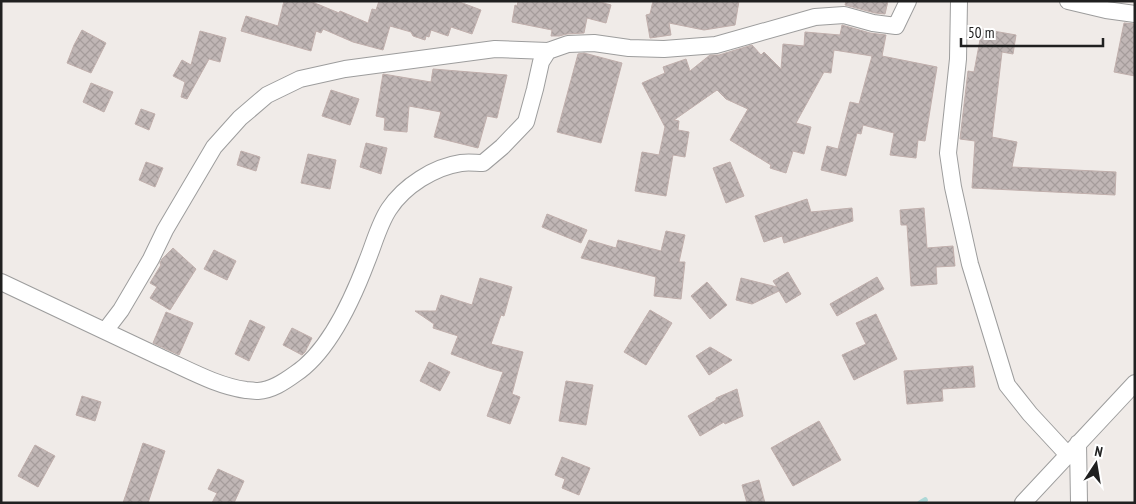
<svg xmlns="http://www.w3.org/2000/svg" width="1136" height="504" font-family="'PT Sans Narrow',sans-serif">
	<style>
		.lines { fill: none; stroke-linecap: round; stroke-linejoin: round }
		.stream { stroke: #add8d7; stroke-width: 5.5 }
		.building { fill: url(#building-cross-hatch); stroke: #c0afac }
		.street-casing { stroke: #9d9d9d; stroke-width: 18 }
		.street { stroke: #fff; stroke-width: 16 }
	</style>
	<defs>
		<pattern id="building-cross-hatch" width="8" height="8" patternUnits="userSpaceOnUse" patternTransform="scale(1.25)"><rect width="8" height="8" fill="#c0b6b5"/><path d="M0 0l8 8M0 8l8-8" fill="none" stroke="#a59c9b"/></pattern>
	</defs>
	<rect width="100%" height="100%" fill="#f0ebe8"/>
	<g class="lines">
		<!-- stream -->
		<path class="stream" d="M920,503l5,-3"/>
	</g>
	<!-- building -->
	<path class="building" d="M284,1h26l29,12 1,-2 28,12 4,-14 4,1 3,-9h78l24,9 -9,24 -21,-7 -3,9 -17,-6 -2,7 -3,-1 -1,4 -12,-4 -2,-4 -21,-6 -7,24 -30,-8 -30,-13 -2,4 -5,-2 -5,20 -70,-20 5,-15 32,10z
		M518,1h79l14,4 -5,18 -19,-5 -3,15 -17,1 -8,2h-8l1,-6 -40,-8 3,-17 2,1z
		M653,1h86l-4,24 -31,5 -35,-7 2,12 -21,3 -4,-23 4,-1z
		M846,1h42l-3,13 -10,-1 -30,-8z
		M1124,23l11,1v52l-21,-4z
		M842,25l28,8 16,2 -4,21 55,11 -12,74 -7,-1 -2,18 -26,-3 4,-22 -31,-8 -2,9 -4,-1 -11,43 -25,-6 6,-24 11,3 12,-47 9,2 13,-48 -38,-6 -3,23 -7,-1 -28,51 15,4 -7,27 -11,-3 -7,22 -16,-5 1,-3 -41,-25 18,-31 -22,-10 -9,-9 -43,30 5,1 -1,9 11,2 -4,25 -12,-2 -7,41 -31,-5 7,-39 17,3 6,-28 -23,-44 23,-10 -2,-6 23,-8 4,12 20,-16h9l33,-10 9,10 3,-3 17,17 2,-25 21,2 1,-14 35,3z
		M982,29l34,6 -3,19 -11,-2 -10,85 25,5 -5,25 104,5 -1,23 -143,-7 3,-47 -15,-2 8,-68 6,1z
		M82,30l24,13 -15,30 -24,-10 7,-18z
		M200,31l26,7 -6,24 -11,-3 -22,40 -6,-2 4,-15 -12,-6 9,-16 9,5z
		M584,53l38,10 -21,80 -44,-11 21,-78z
		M433,69l74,6 -10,43 -10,-2 -9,32 -44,-11 7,-25 -32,-6 -2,26 -23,-2 1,-12 -9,-2 7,-42 48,8z
		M91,83l22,9 -9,20 -21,-10z
		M331,90l28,9 -9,26 -28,-9z
		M141,109l14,5 -6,16 -14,-6z
		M366,143l21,5 -6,26 -21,-7z
		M241,151l19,6 -4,14 -19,-6z
		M308,154l28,6 -6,29 -29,-6z
		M146,162l17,6 -8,19 -16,-7z
		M730,162l14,34 -18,7 -13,-35z
		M807,199l4,13 41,-4 1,13 -69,22 -2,-7 -18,6 -9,-26z
		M924,208l3,40 26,-2 2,20 -19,1 1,17 -26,2 -4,-61h-6l-1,-15z
		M547,214l40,16 -6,13 -39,-16z
		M666,231l19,4 -6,27h6l-4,37 -27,-3 2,-19 -75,-19 8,-18 27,8 2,-8 43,11z
		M173,248l23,21 -26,41 -20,-12 7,-11 -7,-4 11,-18 -1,-2 2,-4z
		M214,250l22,11 -9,19 -23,-11z
		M788,272l13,22 -15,9 -7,-12 -27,13 -16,-4 5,-22 36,9 -4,-6z
		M877,277l7,12 -47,27 -7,-12z
		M480,278l32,9 -8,29 -3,-1 -10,29 32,8 -11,42 8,3 -10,27 -23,-8 16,-44 -14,-4 -38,-14 7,-18 -25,-8 1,-4 -19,-13h21l5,-16 31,10z
		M707,282l20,23 -17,14 -19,-23z
		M650,310l22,13 -26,42 -22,-13z
		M166,312l27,11 -14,32 -26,-12z
		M876,314l21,45 -43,21 -12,-25 24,-11 -10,-21z
		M250,320l15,7 -16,34 -14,-7z
		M292,328l20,10 -7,14 -3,3 -19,-10z
		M710,347l22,13 -23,15 -13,-19z
		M429,362l21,10 -10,19 -20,-10z
		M973,366l2,21 -33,2 1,12 -36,3 -3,-33z
		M566,381l27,4 -7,40 -27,-4z
		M737,389l6,27 -18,8 -1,-2 -24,14 -12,-20 28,-16v-2z
		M82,396l19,6 -6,19 -19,-6z
		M819,421l22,39 -48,26 -22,-38z
		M143,443l22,8 -17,52h-25z
		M35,445l20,11 -17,31 -20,-11z
		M562,457l28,11 -11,27 -17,-7 3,-9 -10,-4z
		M218,469l26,12 -10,22h-22l5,-10 -9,-4z
		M759,480l6,23h-18l-5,-18z"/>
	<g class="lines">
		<!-- street casing -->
		<g class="street-casing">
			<path id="street" d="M959,1l-1,58 -10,94 5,34 17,77 37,121 23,29 38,41
				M1068,1l38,9 29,4
				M1,282c54,25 107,51 161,76 27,12 55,28 84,32 4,0 8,1 12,1 14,-1 26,-9 37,-17 34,-22 58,-76 72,-113 7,-17 12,-37 22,-52 15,-23 45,-42 72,-46 7,-1 15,0 22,0l19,-16 24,-25 9,-33 6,-27 7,-11
				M105,331l16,-21 30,-51 14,-29 49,-83 26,-29 27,-23 33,-16 45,-10 150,-20 53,2 20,-7 26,-1 35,5 35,1 52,-4 99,-28 29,-2 29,8 23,3 12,-25
				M1078,443l1,60
				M1023,503l112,-120"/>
		</g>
		<!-- street -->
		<use href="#street" class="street"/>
	</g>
	<!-- border -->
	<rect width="1136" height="504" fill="none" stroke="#202020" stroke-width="5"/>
	<!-- north arrow -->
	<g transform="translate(1096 464) rotate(12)" stroke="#ffffff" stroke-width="4" paint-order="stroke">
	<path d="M0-4L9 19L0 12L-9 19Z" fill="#202020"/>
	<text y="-8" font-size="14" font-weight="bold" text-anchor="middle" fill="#202020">N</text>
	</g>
	<!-- scale -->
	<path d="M961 38v8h142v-8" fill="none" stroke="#202020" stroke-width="2.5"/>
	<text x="968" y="38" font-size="15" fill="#202020" stroke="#ffffff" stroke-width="4" paint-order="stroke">50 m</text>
</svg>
